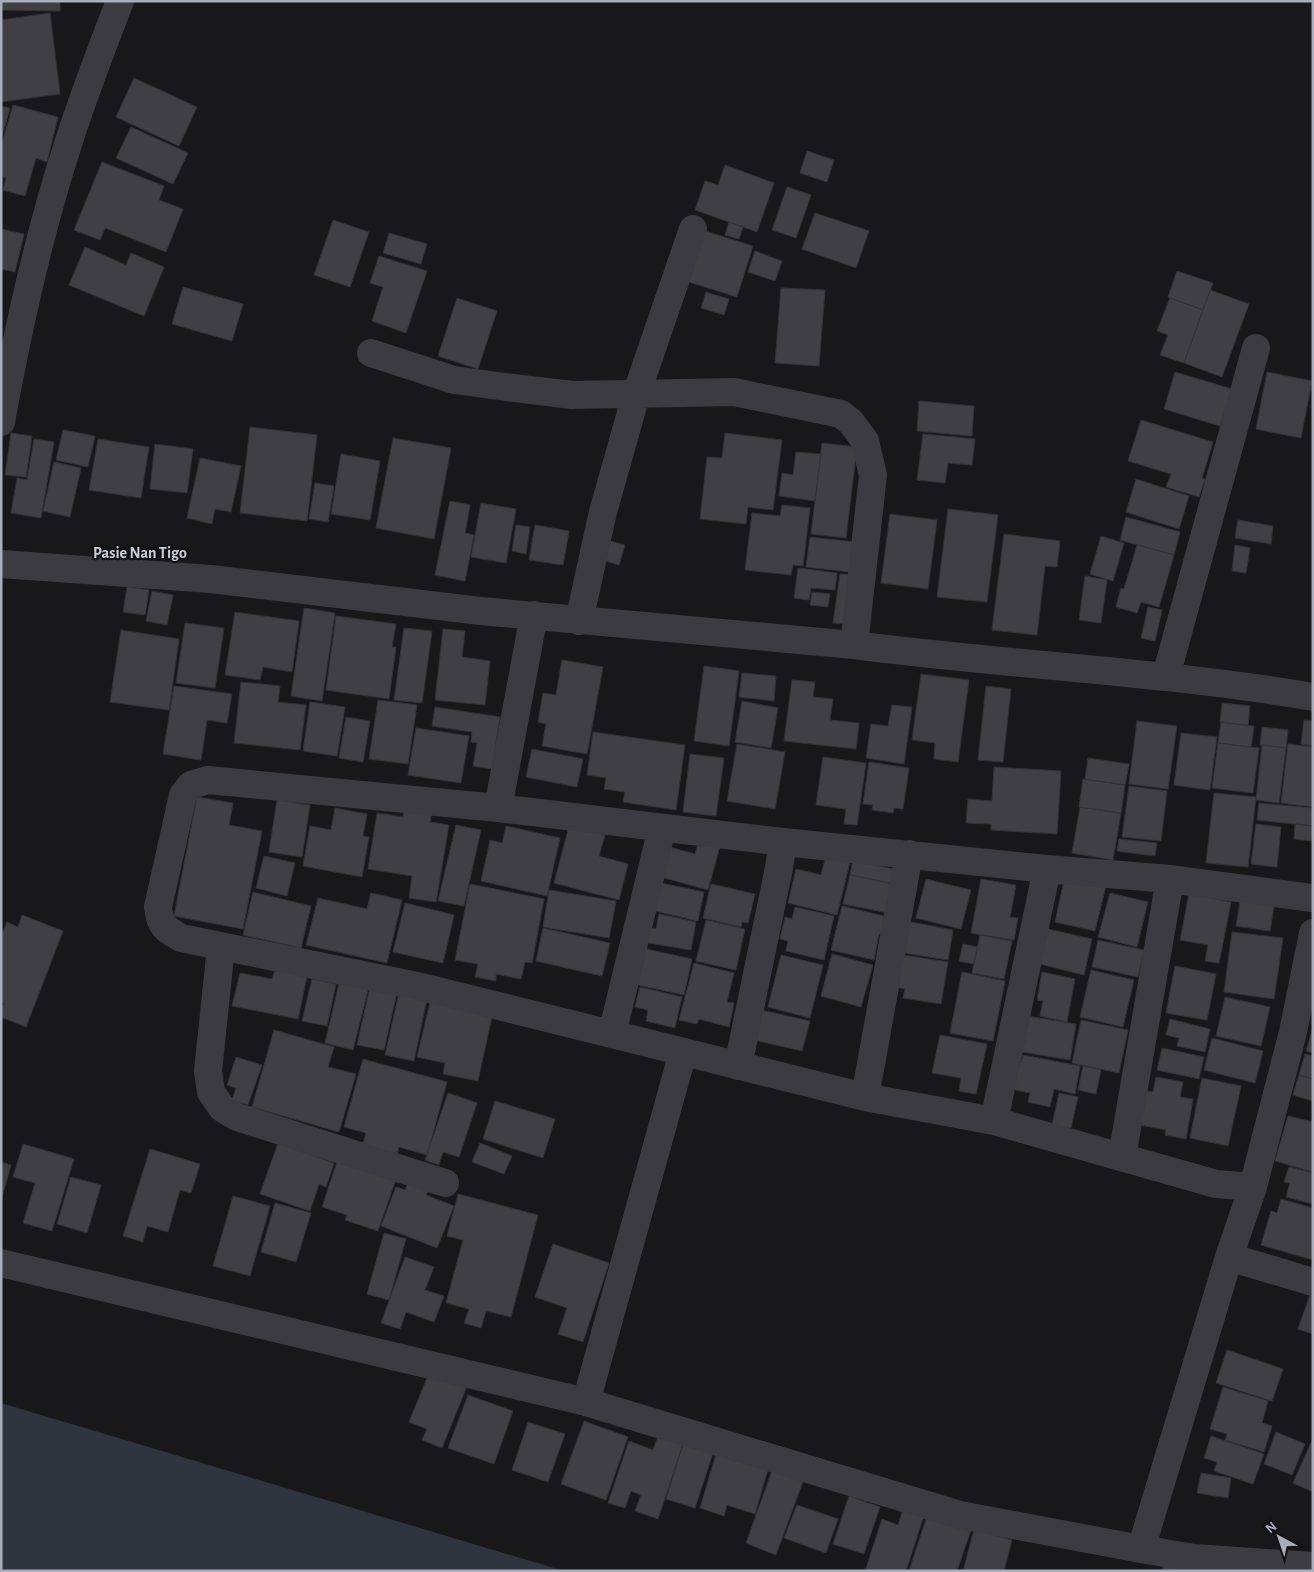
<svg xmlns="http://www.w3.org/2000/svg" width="1314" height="1572" font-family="'Alegreya Sans',sans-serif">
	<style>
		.water { fill: #2e353f }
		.building { fill: #404044; stroke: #333236 }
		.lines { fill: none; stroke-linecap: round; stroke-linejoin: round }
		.minor { stroke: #3b3b41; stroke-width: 28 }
		.labels { text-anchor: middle; stroke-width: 4.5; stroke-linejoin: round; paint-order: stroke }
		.quarter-label { font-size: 16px; font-weight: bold; fill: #cbcdd6; stroke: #131315 }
	</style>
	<rect width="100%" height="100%" fill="#18181a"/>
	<!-- water -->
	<path class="water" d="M1,1403l563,168h-563z"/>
	<!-- building -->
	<path class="building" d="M1,1h59v10l-59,-1z
		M50,13l10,81 -59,8v-82z
		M134,78l63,29 -18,39 -63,-29z
		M13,105l45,12 -11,45 -11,-4 -11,38 -22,-6 3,-12 -5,-1v-31z
		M1,106l9,2 -9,32z
		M131,127l57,26 -15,31 -57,-26z
		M807,151l27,9 -7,22 -27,-9z
		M102,162l62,24 -5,14 24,9 -17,43 -61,-24 -5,12 -26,-10z
		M725,165l49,18 -17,49 -62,-22 10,-29 13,4z
		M787,187l24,8 -15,43 -24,-8z
		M815,213l54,18 -13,37 -54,-19z
		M333,220l36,12 -19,55 -36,-12z
		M729,222l14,5 -4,12 -14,-4z
		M1,229l23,5 -9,38 -14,-3z
		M705,231l48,15 -16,51 -48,-15z
		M389,233l38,11 -6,20 -38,-11z
		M85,247l41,18 5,-12 33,14 -20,49 -75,-31z
		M755,251l27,10 -7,20 -27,-9z
		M379,256l48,15 -21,62 -34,-12 11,-34 -13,-4z
		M1177,271l36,12 -10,27 -35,-13z
		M183,287l60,17 -11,37 -60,-17z
		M781,288l44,2 -6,76 -44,-3z
		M1210,290l39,14 -27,73 -38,-14z
		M706,292l23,7 -5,16 -23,-7z
		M457,298l40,13 -19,58 -40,-13z
		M1170,298l33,12 -19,53 -24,-8 8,-20 -11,-4z
		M1175,372l57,17 -12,37 -56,-17z
		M1267,372l45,9 -11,57 -45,-9z
		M919,401l55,5 -2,30 -55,-5z
		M1141,420l72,22 -11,36 3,1 -6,18 -33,-10 5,-13 -43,-13z
		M250,427l67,8 -10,86 -67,-8z
		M63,430l32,6 -7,31 -32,-7z
		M11,433l21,3 -6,41 -21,-2z
		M725,433l57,7 -9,70 -25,-3 -2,17 -46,-5 7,-62 15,1z
		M923,434l52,5 -3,26 -24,-2 -3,20 -28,-3z
		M393,438l58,10 -17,91 -58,-11z
		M34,439l20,3 -13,76 -30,-5 6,-35 10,2z
		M98,439l51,8 -8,51 -52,-8z
		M822,443l35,4 -11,91 -35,-4z
		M155,444l38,5 -6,44 -37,-4z
		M796,452l25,2 -6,47 -36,-5 3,-23 11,2z
		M341,454l39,7 -10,59 -39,-6z
		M200,458l41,8 -10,46 -16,-3 -3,15 -25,-6z
		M54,462l27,6 -11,49 -27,-6z
		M1136,479l53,17 -10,33 -53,-17z
		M315,483l19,3 -6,36 -19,-3z
		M450,501l20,4 -5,28 9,2 -9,46 -30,-6z
		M481,503l35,6 -10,54 -35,-6z
		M782,505l28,3 -7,58 -10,-1 -2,10 -46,-5 7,-57 28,3z
		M948,509l50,6 -11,87 -50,-5z
		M890,514l47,6 -9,69 -47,-6z
		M1126,517l54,15 -6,23 -54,-15z
		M1238,520l35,6 -2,18 -36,-6z
		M516,525l14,2 -4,27 -14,-3z
		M535,525l34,6 -6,34 -34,-5z
		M1004,534l56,7 -3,26 -12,-1 -8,69 -45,-5z
		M1101,536l23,7 -11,38 -23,-7z
		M810,537l45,5 -4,30 -45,-5z
		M606,540l19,5 -6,20 -19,-6z
		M1137,545l37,10 -15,52 -18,-5 -4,11 -21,-6 5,-19 3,1z
		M1235,545l15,3 -4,25 -14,-2z
		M798,568l39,5 -2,17 -24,-2 -2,12 -15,-2z
		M840,574l13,1 -6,49 -14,-1z
		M1085,576l22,4 -6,43 -22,-3z
		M127,587l22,3 -4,25 -22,-3z
		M152,591l21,4 -6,30 -21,-4z
		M812,592l18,2 -2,13 -18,-2z
		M1148,607l14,3 -7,31 -14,-3z
		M304,608l31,5 -13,88 -31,-5z
		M235,612l64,9 -7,51 -29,-5 -3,13 -35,-5z
		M336,616l60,8 -4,23h4l-7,52 -63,-9z
		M185,623l39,5 -9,60 -39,-5z
		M404,628l28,3 -10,72 -28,-3z
		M443,629l22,2 -3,26 28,4 -5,44 -50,-5z
		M121,630l58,9 -10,71 -59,-8z
		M562,660l41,7 -16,87 -45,-8 4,-22 -8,-2 5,-29 13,2z
		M704,666l35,5 -10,75 -35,-5z
		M742,673l34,3 -2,25 -35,-4z
		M921,674l48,6 -11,82 -24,-3 1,-16 -23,-3z
		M792,680l23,2 -2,15 20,2 -3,21 29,3 -3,26 -72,-8z
		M241,682l39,4 -2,16 28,3 -6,45 -66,-7z
		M174,686l58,8 -5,29 -20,-3 -6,40 -38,-6z
		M986,686l25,3 -8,73 -25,-2z
		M378,700l39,5 -9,59 -39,-5z
		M742,701l36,7 -7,40 -36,-6z
		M310,702l35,5 -8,49 -34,-5z
		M1222,703l28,3 -2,20 -28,-4z
		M892,705l20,2 -8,57 -38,-6 5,-34 17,2z
		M435,707l65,10 -8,52 -19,-3 4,-23 -6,-1 1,-10 -40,-6z
		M346,717l24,4 -7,41 -24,-4z
		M1304,720l9,1v25l-12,-2z
		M1137,721l40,5 -9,63 -39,-5z
		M1221,722l33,4 -3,21 -33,-4z
		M1262,727l26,3 -2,18 -26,-3z
		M416,728l53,8 -8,47 -53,-8z
		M593,732l92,13 -9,65 -53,-8 2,-10 -21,-3 2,-11 -19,-3z
		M1181,733l36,4 -7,53 -36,-5z
		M1218,743l41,5 -6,45 -41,-5z
		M737,744l48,8 -10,57 -48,-8z
		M1288,744l25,3v60l-32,-4z
		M1262,745l24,3 -7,55 -23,-3z
		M532,749l51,10 -6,28 -51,-10z
		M690,754l34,4 -8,58 -33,-4z
		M823,757l43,6 -9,62 -13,-1 2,-15 -30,-4z
		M1088,758l41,6 -4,21 -40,-6z
		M869,762l40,6 -6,41 -9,-1 -1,5 -21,-3 1,-5 -10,-1z
		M994,767l67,4 -4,63 -66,-4v-6l-25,-1 2,-24 24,2z
		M1083,779l42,6 -4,28 -42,-6z
		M1129,786l38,5 -6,50 -39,-4z
		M1214,793l42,4 -8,70 -42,-4z
		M197,797l36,6 -4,22 33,6 -19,98 -69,-13z
		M277,800l33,5 -8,52 -33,-5z
		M1259,803l54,5v18l-56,-6z
		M405,807l27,5 -2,10 19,3 -13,77 -27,-4 3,-22 -44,-7 9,-56 26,4z
		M1080,807l41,6 -8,47 -41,-7z
		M335,808l32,6 -4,22 6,1 -7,40 -59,-11 7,-40 21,4z
		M1256,824l25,3 -4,40 -26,-3z
		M1295,824l18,2 -1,15 -18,-2z
		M456,825l25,5 -17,76 -26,-5z
		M506,826l54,12 -13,58 -66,-15 9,-41 12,3z
		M569,826l36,9 -6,21 29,8 -9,36 -65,-17z
		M1119,839l38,4 -2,13 -38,-5z
		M699,840l21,6 -12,44 -47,-13 8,-30 26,7z
		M264,856l31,7 -8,33 -31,-8z
		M826,856l24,6 -13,53 -49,-12 8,-34 25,6z
		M853,860l44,10 -4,14 -43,-9z
		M850,875l45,9 -7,29 -45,-9z
		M1065,876l41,10 -11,45 -40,-9z
		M926,879l45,11 -10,39 -45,-11z
		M981,879l35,6 -6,32 8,1 -4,22 -43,-7z
		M661,883l43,9 -6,29 -43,-10z
		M470,884l74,15 -12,64 -7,-1 -4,17 -25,-5v7l-21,-4 3,-13 -23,-4z
		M711,884l44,10 -7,29 -6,-1 -1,5 -38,-9z
		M549,890l67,11 -7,37 -66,-11z
		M1242,890l34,5 -6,36 -34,-5z
		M253,892l58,14 -10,42 -58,-13z
		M371,893l31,7 -15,63 -81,-18 12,-47 49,11z
		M1110,893l38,9 -11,45 -39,-10z
		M1189,894l42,8 -12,61 -14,-2 3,-16 -28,-5z
		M405,903l49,12 -11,48 -50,-11z
		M842,906l46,11 -4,18 -5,-1 -5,26 -43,-10z
		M795,907l39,9 -10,44 -38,-9 2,-10 -8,-2 5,-22 7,2z
		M659,914l37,8 -5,28 -48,-8 3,-15 10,2z
		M22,915l41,16 -37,96 -25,-10v-8l3,-6 -3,-1v-66l6,-14 11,5z
		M706,920l39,9 -9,41 -40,-9z
		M900,920l53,10 -5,30 -44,-7z
		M543,928l67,15 -8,33 -66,-15z
		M1048,929l44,10 -8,36 -44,-11z
		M1232,932l51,6 -9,61 -50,-7z
		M980,935l32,6 -8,38 -32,-6z
		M1098,940l46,10 -6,27 -46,-10z
		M963,944l14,3 -3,17 -15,-3z
		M646,949l46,10 -8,36 -46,-10z
		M832,954l41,11 -12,42 -40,-11z
		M781,955l42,10 -13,53 -42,-11z
		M903,955l45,7 -7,42 -38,-6 2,-9 -8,-2z
		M694,963l40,10 -7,29 7,1 -5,24 -30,-8 -2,5 -18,-4z
		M1175,966l41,8 -9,46 -41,-7z
		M275,969l32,7 -9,43 -66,-13 8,-33 32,6z
		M1091,970l43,10 -11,47 -43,-10z
		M962,972l43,9 -12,60 -43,-8z
		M1042,972l33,7 -8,43 -27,-6 3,-15 -6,-1z
		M312,979l24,5 -9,42 -25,-5z
		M340,979l29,7 -16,64 -28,-7z
		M370,987l27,5 -13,58 -27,-5z
		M640,987l42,10 -7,31 -29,-7 2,-11 -13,-3z
		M399,993l28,6 -13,62 -29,-6z
		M1225,997l45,10 -9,39 -45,-10z
		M431,998l62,14 -15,69 -35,-7 2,-11 -28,-6z
		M761,1010l49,11 -8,30 -48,-11z
		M1021,1015l55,9 -6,36 -54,-9z
		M1170,1019l40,10 -5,23 -28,-6 2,-8 -13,-3z
		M1081,1020l47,10 -9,43 -47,-10z
		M1313,1027v26l-7,-2z
		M274,1030l60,17 -6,20 28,7 -17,58 -87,-25z
		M940,1035l47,9 -11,50 -17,-3 2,-13 -29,-5z
		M1212,1038l51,13 -8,32 -51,-13z
		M1162,1048l42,9 -5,22 -42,-9z
		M1305,1054l8,2v23l-14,-4z
		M1023,1055l57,11 -5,28 -21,-5 -4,18 -22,-5 2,-9 -24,-5 6,-26 9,1z
		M236,1057l26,8 -14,40 -16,-5 4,-12 -9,-3z
		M363,1059l84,23 -20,73 -28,-8 -2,8 -35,-9 4,-13 -22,-6z
		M1083,1066l18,4 -5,24 -18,-4z
		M1299,1075l14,4v22l-20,-6z
		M1156,1077l27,5 -3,15 13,2 -7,40 -21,-4 1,-5 -31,-6 6,-34 12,2z
		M1202,1078l39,8 -13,60 -38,-8z
		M448,1093l29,10 -18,54 -16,-5 -4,13 -14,-5z
		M1059,1093l19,4 -7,31 -19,-3z
		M495,1101l60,18 -12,39 -60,-19z
		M1288,1116l25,6v50l-38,-11z
		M278,1143l56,20 -8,24 -7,-3 -9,27 -50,-17z
		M480,1143l32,13 -8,18 -32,-12z
		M23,1144l51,15 -22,72 -29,-8 12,-40 -22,-6z
		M150,1149l50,15 -9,29 -11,-3 -12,42 -21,-6 -4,16 -20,-6z
		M338,1159l58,20 -18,52 -33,-11 2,-5 -25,-8z
		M1,1162l10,3 -10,36z
		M1289,1167l24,6v31l-27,-7 4,-14 -6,-1z
		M71,1177l30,8 -14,48 -30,-9z
		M410,1178l20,8 -4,9 28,11 -17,42 -56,-22 15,-39 9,3z
		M458,1194l80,21 -27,102 -25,-6 -5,17 -17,-5 5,-14 -23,-6 17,-63 -16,-4z
		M233,1196l37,10 -20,70 -37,-10z
		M1281,1199l32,9v52l-52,-15 10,-34 6,2z
		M275,1203l36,10 -15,49 -35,-10z
		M384,1233l22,6 -17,61 -22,-6z
		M553,1244l56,19 -26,79 -25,-8 9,-26 -32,-11z
		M405,1257l29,10 -9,23 19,6 -10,26 -28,-10 -6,17 -19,-6z
		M1312,1289h1v45l-15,-5z
		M1227,1350l56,19 -11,32 -56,-18z
		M432,1366l37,15 -27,67 -20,-8 5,-11 -18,-7z
		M1223,1387l45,14 -6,22 10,3 -8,26 -39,-12 2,-6 -17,-5z
		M468,1395l45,16 -19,53 -46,-16z
		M584,1421l44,16 -22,63 -45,-16z
		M528,1422l37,12 -17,48 -36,-12z
		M1276,1432l29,12 -13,31 -28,-11z
		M658,1436l25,8 -25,75 -23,-8 6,-16 -10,-4 -6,17 -17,-5 21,-62 24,9z
		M1211,1436l53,18 -11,30 -39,-13 3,-9 -13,-4z
		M685,1438l30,9 -20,61 -29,-9z
		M1313,1438v54l-20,-9z
		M717,1451l52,15 -14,48 -28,-9 -3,11 -24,-8z
		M774,1465l31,11 -29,79 -30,-12z
		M1201,1473l30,5 -3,20 -31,-5z
		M849,1496l31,11 -16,47 -31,-10z
		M905,1503l21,6 -20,62h-41l17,-52 16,6z
		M797,1505l41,14 -12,34 -42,-15z
		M929,1510l44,14 -16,47h-48z
		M974,1530l38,10 -8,31h-41z
		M1164,1564l20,7h-22z"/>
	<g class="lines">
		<!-- minor -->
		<path class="minor" d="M371,353l83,27 52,7 66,8 162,-3 107,22 10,8 14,19 8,34 -19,170
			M1,422c17,-94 38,-189 68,-281 15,-47 33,-93 51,-140
			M1,564l210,15 270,32 373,34c152,20 307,26 459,52
			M579,621l24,-109 33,-117 57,-166
			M1166,676l90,-328
			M498,808l36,-193
			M221,947l-13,124 3,21 11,16 15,9 208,66
			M612,1034l50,-206
			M738,1066l41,-198 4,-26
			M865,1097l44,-243
			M994,1121l53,-252
			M1122,1157l48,-278
			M1253,1187l-37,-3 -222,-63 -129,-24 -443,-110 -241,-49c-16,-9 -21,-12 -23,-31l25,-112 8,-10 17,-5 290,28 285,34 264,27 123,10 143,19
			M1229,1257l84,25
			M1,1263l585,139 374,113 181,34 53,9 119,8
			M586,1402l97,-350
			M1141,1549l88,-292 24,-70 40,-155 20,-99"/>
	</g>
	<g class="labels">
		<!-- quarter labels -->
		<g class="quarter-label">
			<text x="140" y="558">Pasie Nan Tigo</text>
		</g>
	</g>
	<!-- border -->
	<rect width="1314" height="1572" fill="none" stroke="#aaadba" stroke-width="5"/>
	<!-- north arrow -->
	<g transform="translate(1279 1537) rotate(320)" stroke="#131315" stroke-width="4" paint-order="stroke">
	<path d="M0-4L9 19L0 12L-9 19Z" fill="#aaadba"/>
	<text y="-8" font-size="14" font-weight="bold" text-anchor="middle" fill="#aaadba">N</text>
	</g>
</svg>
